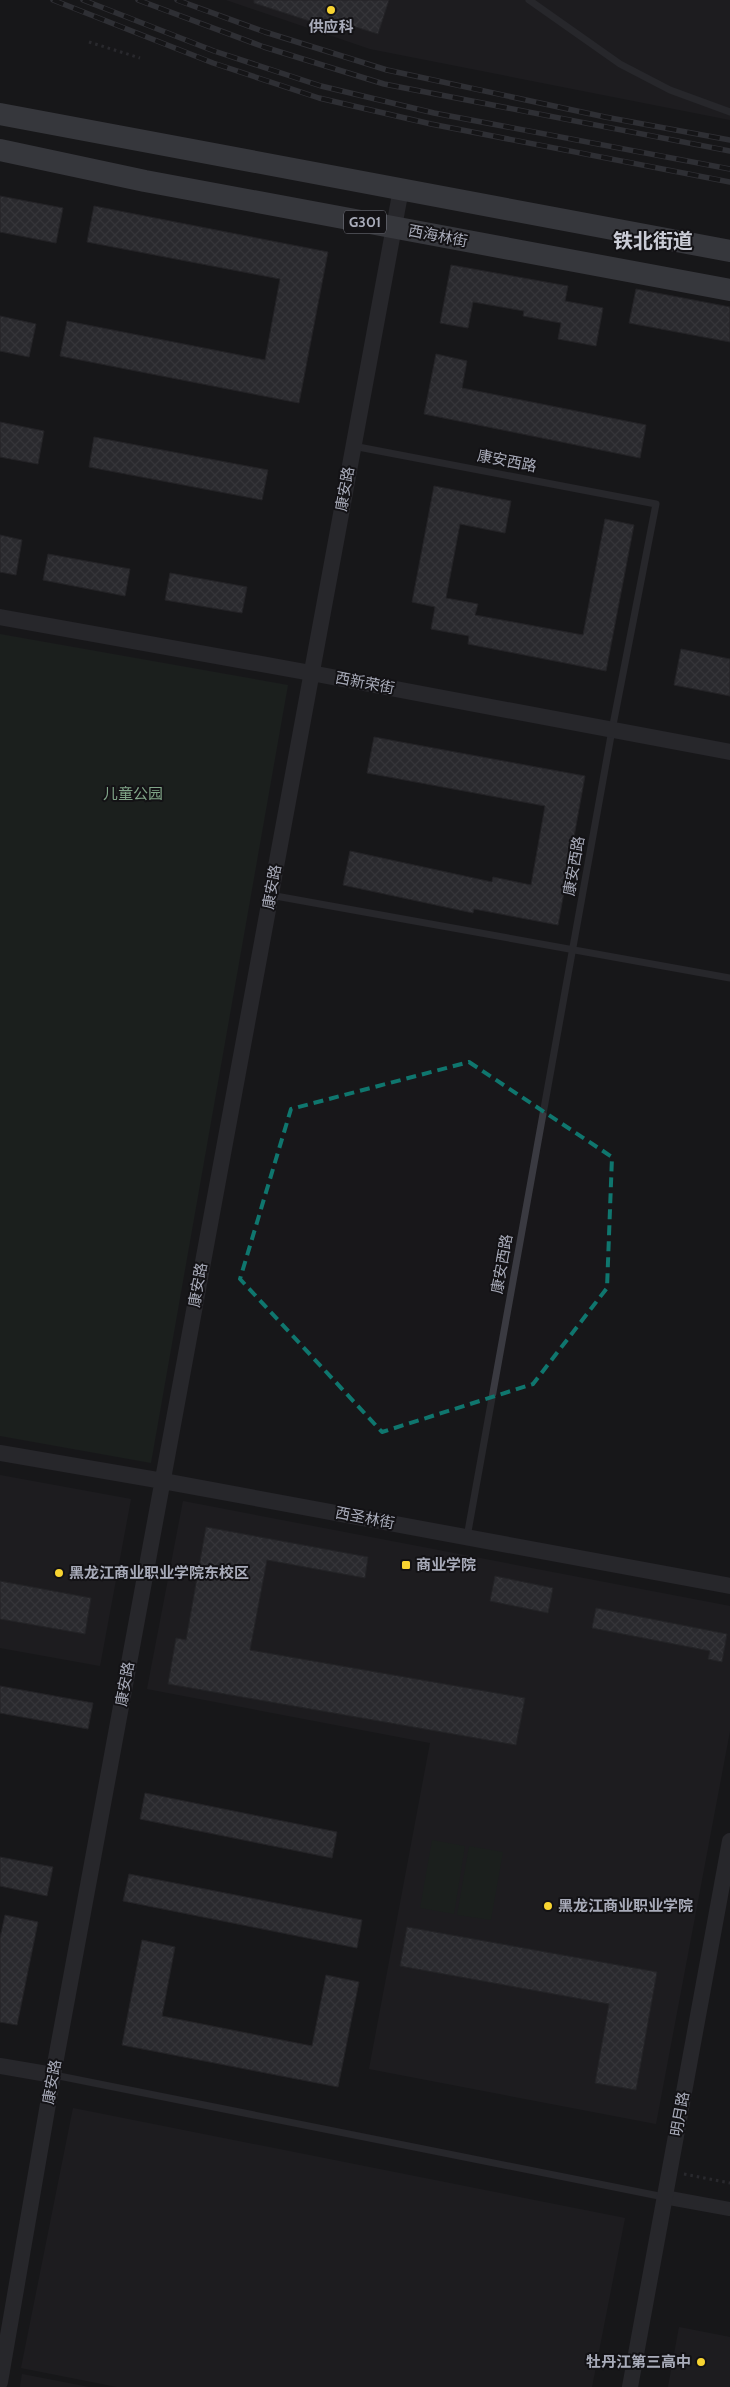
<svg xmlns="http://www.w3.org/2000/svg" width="730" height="2387" font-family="Cabin,'Noto Sans SC',sans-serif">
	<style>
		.built { fill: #242327 }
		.park { fill: #1f2822 }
		.building { fill: url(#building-cross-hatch); stroke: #323136 }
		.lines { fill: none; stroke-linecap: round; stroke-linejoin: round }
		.path { stroke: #3e3f46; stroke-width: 3; stroke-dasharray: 2.5 4; stroke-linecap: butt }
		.service { stroke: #3a3a41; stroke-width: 7 }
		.minor { stroke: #3a3a41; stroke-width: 14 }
		.tertiary { stroke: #3a3a41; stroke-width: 16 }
		.trunk { stroke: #5c5e67; stroke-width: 22 }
		.rail-casing { stroke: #4b4c54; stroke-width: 5.5 }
		.rail { stroke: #131215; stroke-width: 4; stroke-dasharray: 11; stroke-linecap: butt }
		.marked { fill: none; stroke: #0f766e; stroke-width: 4; stroke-dasharray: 10 6; stroke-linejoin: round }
		.poi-dot { fill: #f8d431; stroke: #131215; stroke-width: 2 }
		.labels { text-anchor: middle; stroke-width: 4; stroke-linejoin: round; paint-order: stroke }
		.shield { fill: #131215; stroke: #7c7e88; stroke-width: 1 }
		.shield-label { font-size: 14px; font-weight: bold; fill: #a9acba }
		.poi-label { font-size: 15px; font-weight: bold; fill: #a9acba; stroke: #131215; text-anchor: start }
		.street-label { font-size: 15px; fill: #a9acba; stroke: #131215 }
		.park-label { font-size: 15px; fill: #80a588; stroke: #131215 }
		.district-label { font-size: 20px; font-weight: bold; fill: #caccd6; stroke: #131215 }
	</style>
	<defs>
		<pattern id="building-cross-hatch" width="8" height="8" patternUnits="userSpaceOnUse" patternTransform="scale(1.25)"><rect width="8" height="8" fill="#424147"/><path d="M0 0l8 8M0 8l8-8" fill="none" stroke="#5a5a5f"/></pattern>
	</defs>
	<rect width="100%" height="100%" fill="#18171a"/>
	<!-- built -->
	<path class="built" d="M226,0h504v120l-360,-71z
		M0,1475l131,24 -31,167 -100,-18z
		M183,1501l547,105v125l-74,393 -287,-55 61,-326 -283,-54z
		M73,2108l552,110 -33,169h-475l-96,-19z
		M679,2327l51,10v50h-62z
		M22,2374l67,13h-69z"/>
	<!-- park -->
	<path class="park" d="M0,634l288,51 -137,778 -151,-27z
		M432,1840l33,6 -11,68 -34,-6z
		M469,1846l34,6 -12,68 -34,-5z"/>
	<!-- building -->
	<path class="building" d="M254,0h135l-11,34 -41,-13 -3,8 -80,-26z
		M0,196l63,12 -7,35 -56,-11z
		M94,206l234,46 -29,151 -239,-47 7,-35 198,39 15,-81 -193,-37z
		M451,265l117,21 -3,15 38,7 -7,38 -38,-7 3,-16 -38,-7 1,-5 -51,-9 -5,26 -28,-5z
		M636,289l94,18v35l-101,-19z
		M0,316l36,8 -7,33 -29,-6z
		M436,354l31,7 -5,27 184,37 -6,33 -216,-44z
		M0,422l44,9 -6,33 -38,-7z
		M94,437l174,33 -6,30 -173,-33z
		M434,486l77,15 -6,32 -45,-9 -14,74 32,6 -3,11 108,20 22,-116 29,6 -28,146 -138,-27 1,-8 -38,-7 4,-22 -23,-5z
		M0,535l22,5 -6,35 -16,-3z
		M48,554l82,15 -5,27 -82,-16z
		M170,573l77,14 -5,26 -77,-13z
		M681,649l49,10v37l-56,-11z
		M374,737l211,39 -27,149 -84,-16 -1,4 -130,-28 7,-34 142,31 1,-5 38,8 14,-79 -178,-33z
		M206,1527l162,30 -3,21 -98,-18 -17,90 275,48 -9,47 -348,-61 8,-46 10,2z
		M495,1576l58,12 -5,25 -58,-12z
		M0,1581l91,17 -6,36 -85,-15z
		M596,1608l131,26 -5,28 -14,-3 2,-8 -118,-23z
		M0,1686l93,17 -5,26 -88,-16z
		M145,1793l192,39 -5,26 -192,-39z
		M0,1857l53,10 -6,29 -47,-10z
		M129,1874l233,46 -5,28 -234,-47z
		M5,1915l33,7 -21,103 -17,-3v-84z
		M407,1927l250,45 -21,118 -41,-7 14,-79 -209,-38z
		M142,1940l33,7 -13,69 150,30 14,-71 33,7 -21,105 -216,-42z"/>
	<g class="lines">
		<!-- path -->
		<path class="path" d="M89,42l51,16
			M684,2174l46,9"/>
		<!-- service -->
		<path class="service" d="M529,0l91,64 50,26 60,22
			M353,446l303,58 -44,226 -145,807
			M270,895l460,83
			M54,2075l610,122"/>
		<!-- minor -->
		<path class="minor" d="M664,2197l66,12"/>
		<!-- tertiary -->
		<path class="tertiary" d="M0,617l311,56 419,79
			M0,1453l163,28 567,105
			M0,2066l53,9
			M0,2382l53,-307 348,-1886
			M630,2387l100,-546"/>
		<!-- trunk -->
		<path class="trunk" d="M0,114l730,137
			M0,150l145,31 585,109"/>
		<!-- rail casing -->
		<g class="rail-casing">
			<path id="rail" d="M53,0l160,63 106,35 112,26 299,58
				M83,0l131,51 107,35 113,27 296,56
				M138,0l126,47 120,37 346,67
				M177,0l88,32 122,38 218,47 125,23"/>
		</g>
		<!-- rail -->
		<use href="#rail" class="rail"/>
	</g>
	<!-- marked area -->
	<path d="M0 0H730V2387H0ZM469,1062l143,95 -5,131 -74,96 -151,48 -142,-153 51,-170z" fill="#18171a" fill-opacity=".55" fill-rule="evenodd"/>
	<path class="marked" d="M469,1062l143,95 -5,131 -74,96 -151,48 -142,-153 51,-170z"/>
	<!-- markers -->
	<g class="poi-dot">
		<circle cx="331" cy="10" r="5"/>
		<rect x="401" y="1560" width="10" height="10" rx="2.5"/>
		<circle cx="59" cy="1573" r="5"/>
		<circle cx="548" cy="1906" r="5"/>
		<circle cx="701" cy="2362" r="5"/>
	</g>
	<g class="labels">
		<!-- shield labels -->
		<rect class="shield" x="344" y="210.5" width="42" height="23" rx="4"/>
		<g class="shield-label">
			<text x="365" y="227">G301</text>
		</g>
		<!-- poi labels -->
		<g class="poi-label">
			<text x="331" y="32" text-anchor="middle">供应科</text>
			<text x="416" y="1570">商业学院</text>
			<text x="69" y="1578">黑龙江商业职业学院东校区</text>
			<text x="558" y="1911">黑龙江商业职业学院</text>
			<text x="691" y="2367" text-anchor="end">牡丹江第三高中</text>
		</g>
		<!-- street labels -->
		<g class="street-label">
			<text transform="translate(438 236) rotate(11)" y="5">西海林街</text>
			<text transform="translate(507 461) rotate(11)" y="5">康安西路</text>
			<text transform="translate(345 489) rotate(-80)" y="5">康安路</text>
			<text transform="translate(365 683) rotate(11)" y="5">西新荣街</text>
			<text transform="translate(574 866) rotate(-80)" y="5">康安西路</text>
			<text transform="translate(272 887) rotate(-80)" y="5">康安路</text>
			<text transform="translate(502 1264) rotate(-80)" y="5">康安西路</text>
			<text transform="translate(198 1285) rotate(-80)" y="5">康安路</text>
			<text transform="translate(365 1518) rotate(11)" y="5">西圣林街</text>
			<text transform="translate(125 1684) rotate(-80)" y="5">康安路</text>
			<text transform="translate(52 2082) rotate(-80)" y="5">康安路</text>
			<text transform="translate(680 2114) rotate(-80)" y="5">明月路</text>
		</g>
		<!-- park labels -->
		<g class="park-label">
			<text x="133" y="799">儿童公园</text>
		</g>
		<!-- district labels -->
		<g class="district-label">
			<text x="653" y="248">铁北街道</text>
		</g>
	</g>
</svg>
